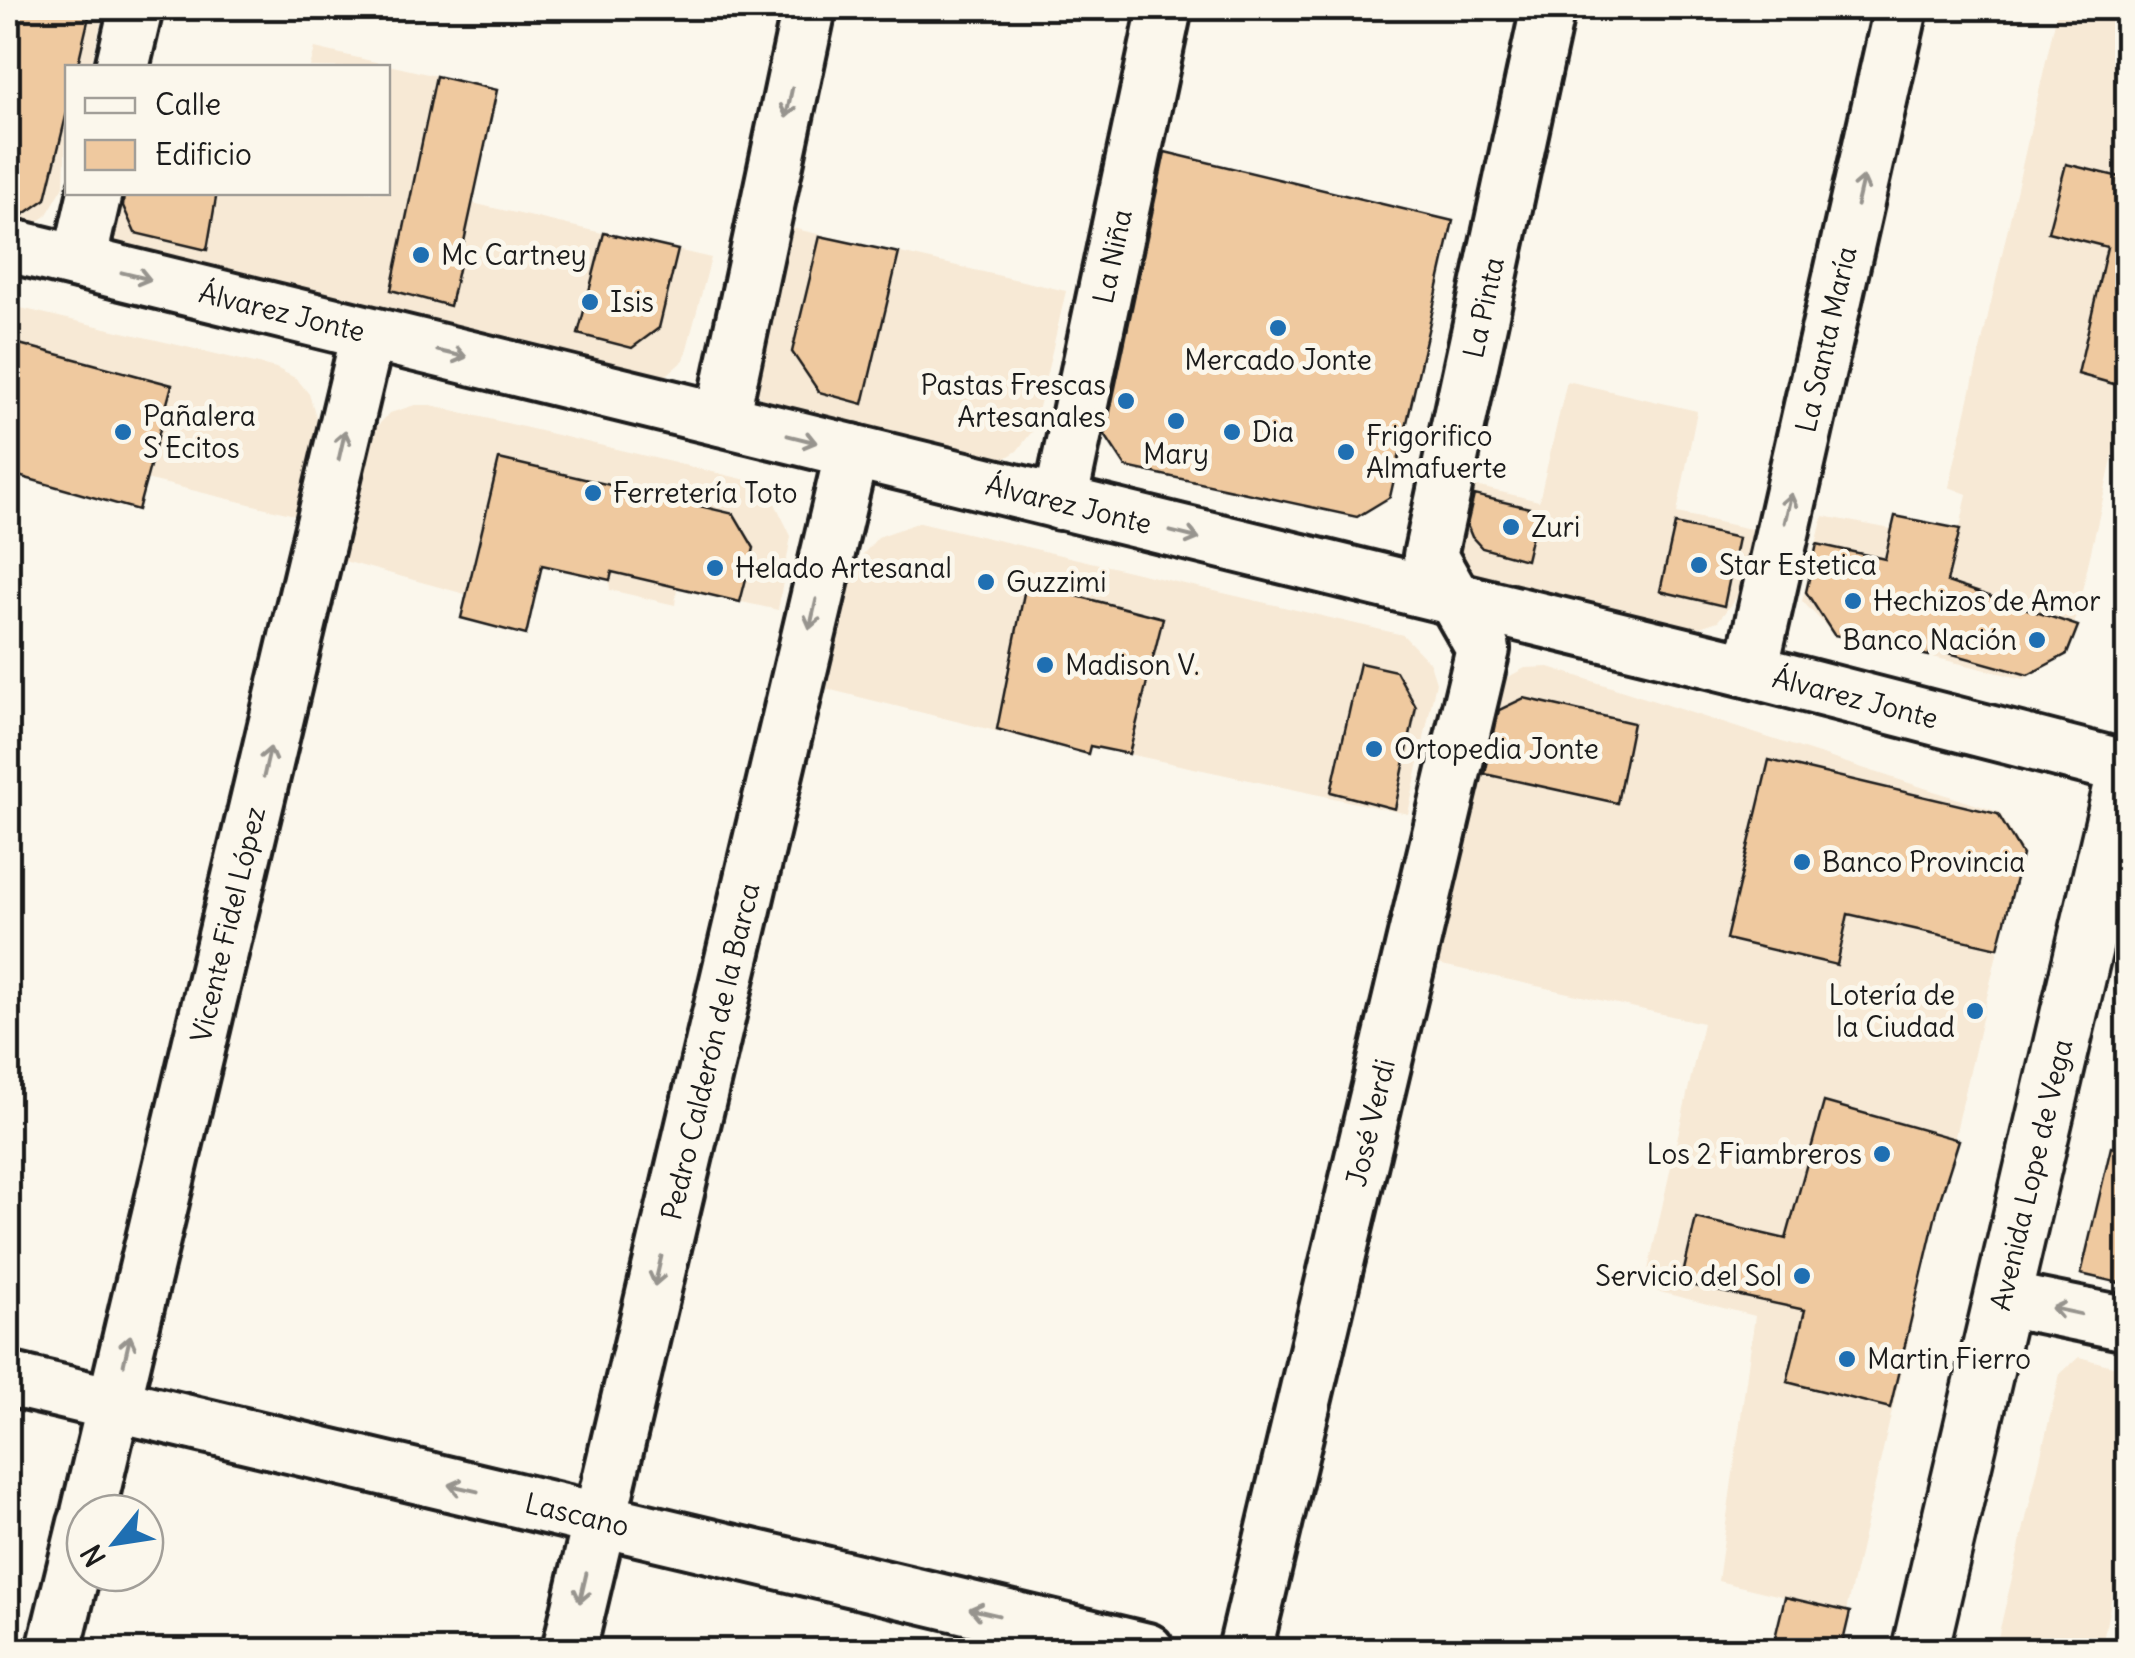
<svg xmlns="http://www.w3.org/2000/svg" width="2135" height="1658" font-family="Delius,sans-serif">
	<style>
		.built { fill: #f7e9d5 }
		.building { fill: #efc99f; stroke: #1c1c1c; stroke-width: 2.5 }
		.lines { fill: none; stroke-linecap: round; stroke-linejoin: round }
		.minor-casing { stroke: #1c1c1c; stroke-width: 60 }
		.major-casing { stroke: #1c1c1c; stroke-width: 62 }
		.minor { stroke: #fbf7ec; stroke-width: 52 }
		.major { stroke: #fbf7ec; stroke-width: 55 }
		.oneway { stroke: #97948e }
		.poi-dot { fill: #1f6fb2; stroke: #fbf7ec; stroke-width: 4 }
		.labels { text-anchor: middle; stroke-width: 10; stroke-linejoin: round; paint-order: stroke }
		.poi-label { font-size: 28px; fill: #1c1c1c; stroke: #fbf7ec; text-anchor: start }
		.street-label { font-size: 28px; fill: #1c1c1c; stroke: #fbf7ec }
	</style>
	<rect width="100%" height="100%" fill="#fbf7ec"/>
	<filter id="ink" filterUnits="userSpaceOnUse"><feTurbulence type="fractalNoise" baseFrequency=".01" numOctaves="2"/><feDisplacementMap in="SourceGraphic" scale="20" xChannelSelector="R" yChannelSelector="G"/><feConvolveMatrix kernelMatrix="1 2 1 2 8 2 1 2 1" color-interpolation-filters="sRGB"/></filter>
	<g filter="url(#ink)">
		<!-- built -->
		<path class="built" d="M8,8h96l-13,59 -23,1 -4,118 -18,30 -19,14 -19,5z
			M2058,8h69v386l-59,258 -44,27 -191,-46 -31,-32 21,-85 68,13 4,-13 65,12 7,-34 -18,-7z
			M315,48l182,42 -25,113 239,55 -27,102 -23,20 -540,-128 -11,-28 2,-31 276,-1v-124l-78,-1z
			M783,226l283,65 -32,138 -17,22 -21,13 -226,-51 -17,-27z
			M8,305l268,63 21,11 12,15 10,32 -20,90 -153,-37 -8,31 -130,-37z
			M1567,381l130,30 -20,102 78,17 -13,60 -24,31 -36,12 -197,-49 -17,-14 -12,-19 2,-69 81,19z
			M415,405h16l320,76 20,14 20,41 -13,74 -101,-22 -2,17 -65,-15 -1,-10 -67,-15 -16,70 -65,-17 4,-24 -128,-35 35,-128 18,-18z
			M920,522l483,113 27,28 6,19 -28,132 -317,-68 -3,8 -261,-65 23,-113 8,-16 20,-23z
			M1549,667l450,145 22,37 -184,801h-65l13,-53 -67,-16 37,-265 -111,-28 59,-265 -279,-62 75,-279 26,-14z
			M2079,1357l48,13v154l-26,126h-106l65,-276z"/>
		<!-- building -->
		<path class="building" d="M8,8h83l-14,60h-9v40l-22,91 -26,18 -12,-1z
			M436,76l61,14 -47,216 -59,-16z
			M1165,152l288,69 -63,276 -33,20 -231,-50 -21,-32z
			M2066,164l62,15v209l-50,-14 29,-127 -59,-15z
			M124,192h93l-10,58 -72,-17 -12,-27z
			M604,233l74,17 -19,78 -27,20 -54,-14z
			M820,236l79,17 -36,151 -44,-12 -27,-40z
			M8,341l164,44 -34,125 -130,-37z
			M499,459l235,55 20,34 -14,54 -128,-30 -2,8 -68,-15 -16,70 -65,-17z
			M1474,495l64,15 -12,50 -44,-12 -10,-11 -5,-12z
			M1895,516l65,13 -13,53 131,44 -11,28 -39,21 -97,-27 -2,8 -95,-21 -28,-43 11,-48 68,15z
			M1675,524l63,14 -14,68 -64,-15z
			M1026,583l137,35 -34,136 -39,-8 -2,8 -91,-25z
			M1360,663l36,8 20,36 -21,102 -64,-17z
			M1524,698l109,25 -16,80 -132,-29 14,-64z
			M1769,760l229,54 24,41 -24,93 -150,-34 -11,51 -111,-26z
			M1824,1102l135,38 -21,66 -48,202 -103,-26 18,-72 -124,-27 15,-65 90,21z
			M2111,1147l17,2v136l-47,-11z
			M1785,1597l65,15 -9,38h-69z"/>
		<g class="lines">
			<!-- minor casing -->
			<g class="minor-casing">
				<g id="minor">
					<path d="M122,68l14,-60"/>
					<path id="s1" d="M8,245l1743,426 377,97"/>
					<path d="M79,262l16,-70"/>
					<path d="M722,419l87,-411"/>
					<path id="s2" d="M1060,503l105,-495"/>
					<path id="s3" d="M1751,671l150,-663"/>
					<path d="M2005,1299l123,25"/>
					<path id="s4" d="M8,1379l1139,271"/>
					<path id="s5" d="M88,1513l280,-1179"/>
					<path d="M54,1650l31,-127"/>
					<path id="s6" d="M569,1650l283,-1199"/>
					<path id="s7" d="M1245,1650l238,-1001 -53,-93 118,-548"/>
				</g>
			</g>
			<!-- major casing -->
			<g class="major-casing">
				<g id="major">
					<path id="s8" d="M1920,1650l208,-889"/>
				</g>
			</g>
			<!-- minor -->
			<use href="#minor" class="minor"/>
			<!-- major -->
			<use href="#major" class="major"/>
		</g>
		<!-- one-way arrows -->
		<defs><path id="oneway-shaft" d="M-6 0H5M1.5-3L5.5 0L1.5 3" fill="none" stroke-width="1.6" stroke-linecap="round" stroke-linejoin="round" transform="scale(2.5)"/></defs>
		<g class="oneway">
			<use href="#oneway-shaft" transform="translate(789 103) rotate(102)"/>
			<use href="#oneway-shaft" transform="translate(1860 191) rotate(-77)"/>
			<use href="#oneway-shaft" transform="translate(136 276) rotate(14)"/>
			<use href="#oneway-shaft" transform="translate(452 354) rotate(13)"/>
			<use href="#oneway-shaft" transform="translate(802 439) rotate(14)"/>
			<use href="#oneway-shaft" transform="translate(342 445) rotate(-77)"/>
			<use href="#oneway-shaft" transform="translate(1788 508) rotate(-77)"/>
			<use href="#oneway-shaft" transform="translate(1185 535) rotate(14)"/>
			<use href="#oneway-shaft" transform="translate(813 614) rotate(103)"/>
			<use href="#oneway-shaft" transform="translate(267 762) rotate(-77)"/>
			<use href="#oneway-shaft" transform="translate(658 1271) rotate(103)"/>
			<use href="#oneway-shaft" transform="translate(2066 1311) rotate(-168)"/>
			<use href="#oneway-shaft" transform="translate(127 1350) rotate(-77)"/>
			<use href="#oneway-shaft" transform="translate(463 1488) rotate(-167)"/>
			<use href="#oneway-shaft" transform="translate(583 1588) rotate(103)"/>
			<use href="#oneway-shaft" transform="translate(984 1612) rotate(-167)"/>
		</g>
	</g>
	<!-- markers -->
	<g class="poi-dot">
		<circle cx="421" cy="255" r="10"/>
		<circle cx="590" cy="302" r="10"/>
		<circle cx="1278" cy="328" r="10"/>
		<circle cx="1126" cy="401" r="10"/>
		<circle cx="1176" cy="421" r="10"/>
		<circle cx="123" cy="432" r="10"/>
		<circle cx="1232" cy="432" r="10"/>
		<circle cx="1346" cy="452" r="10"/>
		<circle cx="593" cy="493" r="10"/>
		<circle cx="1511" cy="527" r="10"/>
		<circle cx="1699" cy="565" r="10"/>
		<circle cx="715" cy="568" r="10"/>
		<circle cx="986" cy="582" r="10"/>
		<circle cx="1853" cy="601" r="10"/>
		<circle cx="2037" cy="640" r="10"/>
		<circle cx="1045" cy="665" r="10"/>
		<circle cx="1374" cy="749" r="10"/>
		<circle cx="1802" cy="862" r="10"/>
		<circle cx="1975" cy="1011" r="10"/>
		<circle cx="1882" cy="1154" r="10"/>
		<circle cx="1802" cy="1276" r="10"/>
		<circle cx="1847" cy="1359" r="10"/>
	</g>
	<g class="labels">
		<!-- poi labels -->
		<g class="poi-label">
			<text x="441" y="265">Mc Cartney</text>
			<text x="610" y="312">Isis</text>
			<text x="1278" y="370" text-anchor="middle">Mercado Jonte</text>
			<text x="1106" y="395" text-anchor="end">Pastas Frescas<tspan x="1106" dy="32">Artesanales</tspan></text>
			<text x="143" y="426">Pañalera<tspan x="143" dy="32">S Ecitos</tspan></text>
			<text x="1252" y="442">Dia</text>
			<text x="1366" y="446">Frigorifico<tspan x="1366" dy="32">Almafuerte</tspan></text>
			<text x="1176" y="464" text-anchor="middle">Mary</text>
			<text x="613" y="503">Ferretería Toto</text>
			<text x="1531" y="537">Zuri</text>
			<text x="1719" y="575">Star Estetica</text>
			<text x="735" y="578">Helado Artesanal</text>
			<text x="1006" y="592">Guzzimi</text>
			<text x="1873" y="611">Hechizos de Amor</text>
			<text x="2017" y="650" text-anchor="end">Banco Nación</text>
			<text x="1065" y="675">Madison V.</text>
			<text x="1394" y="759">Ortopedia Jonte</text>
			<text x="1822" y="872">Banco Provincia</text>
			<text x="1955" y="1005" text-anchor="end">Lotería de<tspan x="1955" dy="32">la Ciudad</tspan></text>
			<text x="1862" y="1164" text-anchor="end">Los 2 Fiambreros</text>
			<text x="1782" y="1286" text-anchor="end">Servicio del Sol</text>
			<text x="1867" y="1369">Martin Fierro</text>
		</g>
		<!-- street labels -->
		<g class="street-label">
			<text dy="10" stroke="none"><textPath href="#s2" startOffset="252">La Niña</textPath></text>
			<text dy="10" stroke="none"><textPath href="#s7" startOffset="1390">La Pinta</textPath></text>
			<text dy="10" stroke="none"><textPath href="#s1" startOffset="282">Álvarez Jonte</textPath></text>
			<text dy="10" stroke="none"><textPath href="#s3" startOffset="340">La Santa María</textPath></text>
			<text dy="10" stroke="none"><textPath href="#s1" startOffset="1092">Álvarez Jonte</textPath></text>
			<text dy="10" stroke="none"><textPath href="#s1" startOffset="1902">Álvarez Jonte</textPath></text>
			<text dy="10" stroke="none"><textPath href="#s5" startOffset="605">Vicente Fidel López</textPath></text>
			<text dy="10" stroke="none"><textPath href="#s6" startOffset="615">Pedro Calderón de la Barca</textPath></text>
			<text dy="10" stroke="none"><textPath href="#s7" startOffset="542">José Verdi</textPath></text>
			<text dy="10" stroke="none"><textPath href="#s8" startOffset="488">Avenida Lope de Vega</textPath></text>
			<text dy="10" stroke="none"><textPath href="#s4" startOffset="585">Lascano</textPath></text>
		</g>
	</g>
	<!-- margin -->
	<rect width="2135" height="1658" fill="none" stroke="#fbf7ec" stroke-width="40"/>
	<rect x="20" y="20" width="2095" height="1618" fill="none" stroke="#1c1c1c" stroke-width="4" filter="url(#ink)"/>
	<!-- legend -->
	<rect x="65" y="65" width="325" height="130" fill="#fbf7ec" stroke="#a29f99" stroke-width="2.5"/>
	<rect x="85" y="98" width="50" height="15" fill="#fbf7ec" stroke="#a29f99" stroke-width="2.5"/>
	<text x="155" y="115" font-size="30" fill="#1c1c1c">Calle</text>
	<rect x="85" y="140" width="50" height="30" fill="#efc99f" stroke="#a29f99" stroke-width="2.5"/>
	<text x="155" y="165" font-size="30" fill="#1c1c1c">Edificio</text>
	<!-- north arrow -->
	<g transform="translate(115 1543) rotate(240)"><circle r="48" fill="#fbf7ec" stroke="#a29f99" stroke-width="2.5"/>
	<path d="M0-8L18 38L0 25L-18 38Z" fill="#1f6fb2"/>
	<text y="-15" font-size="28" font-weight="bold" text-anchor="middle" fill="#1c1c1c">N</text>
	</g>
</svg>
